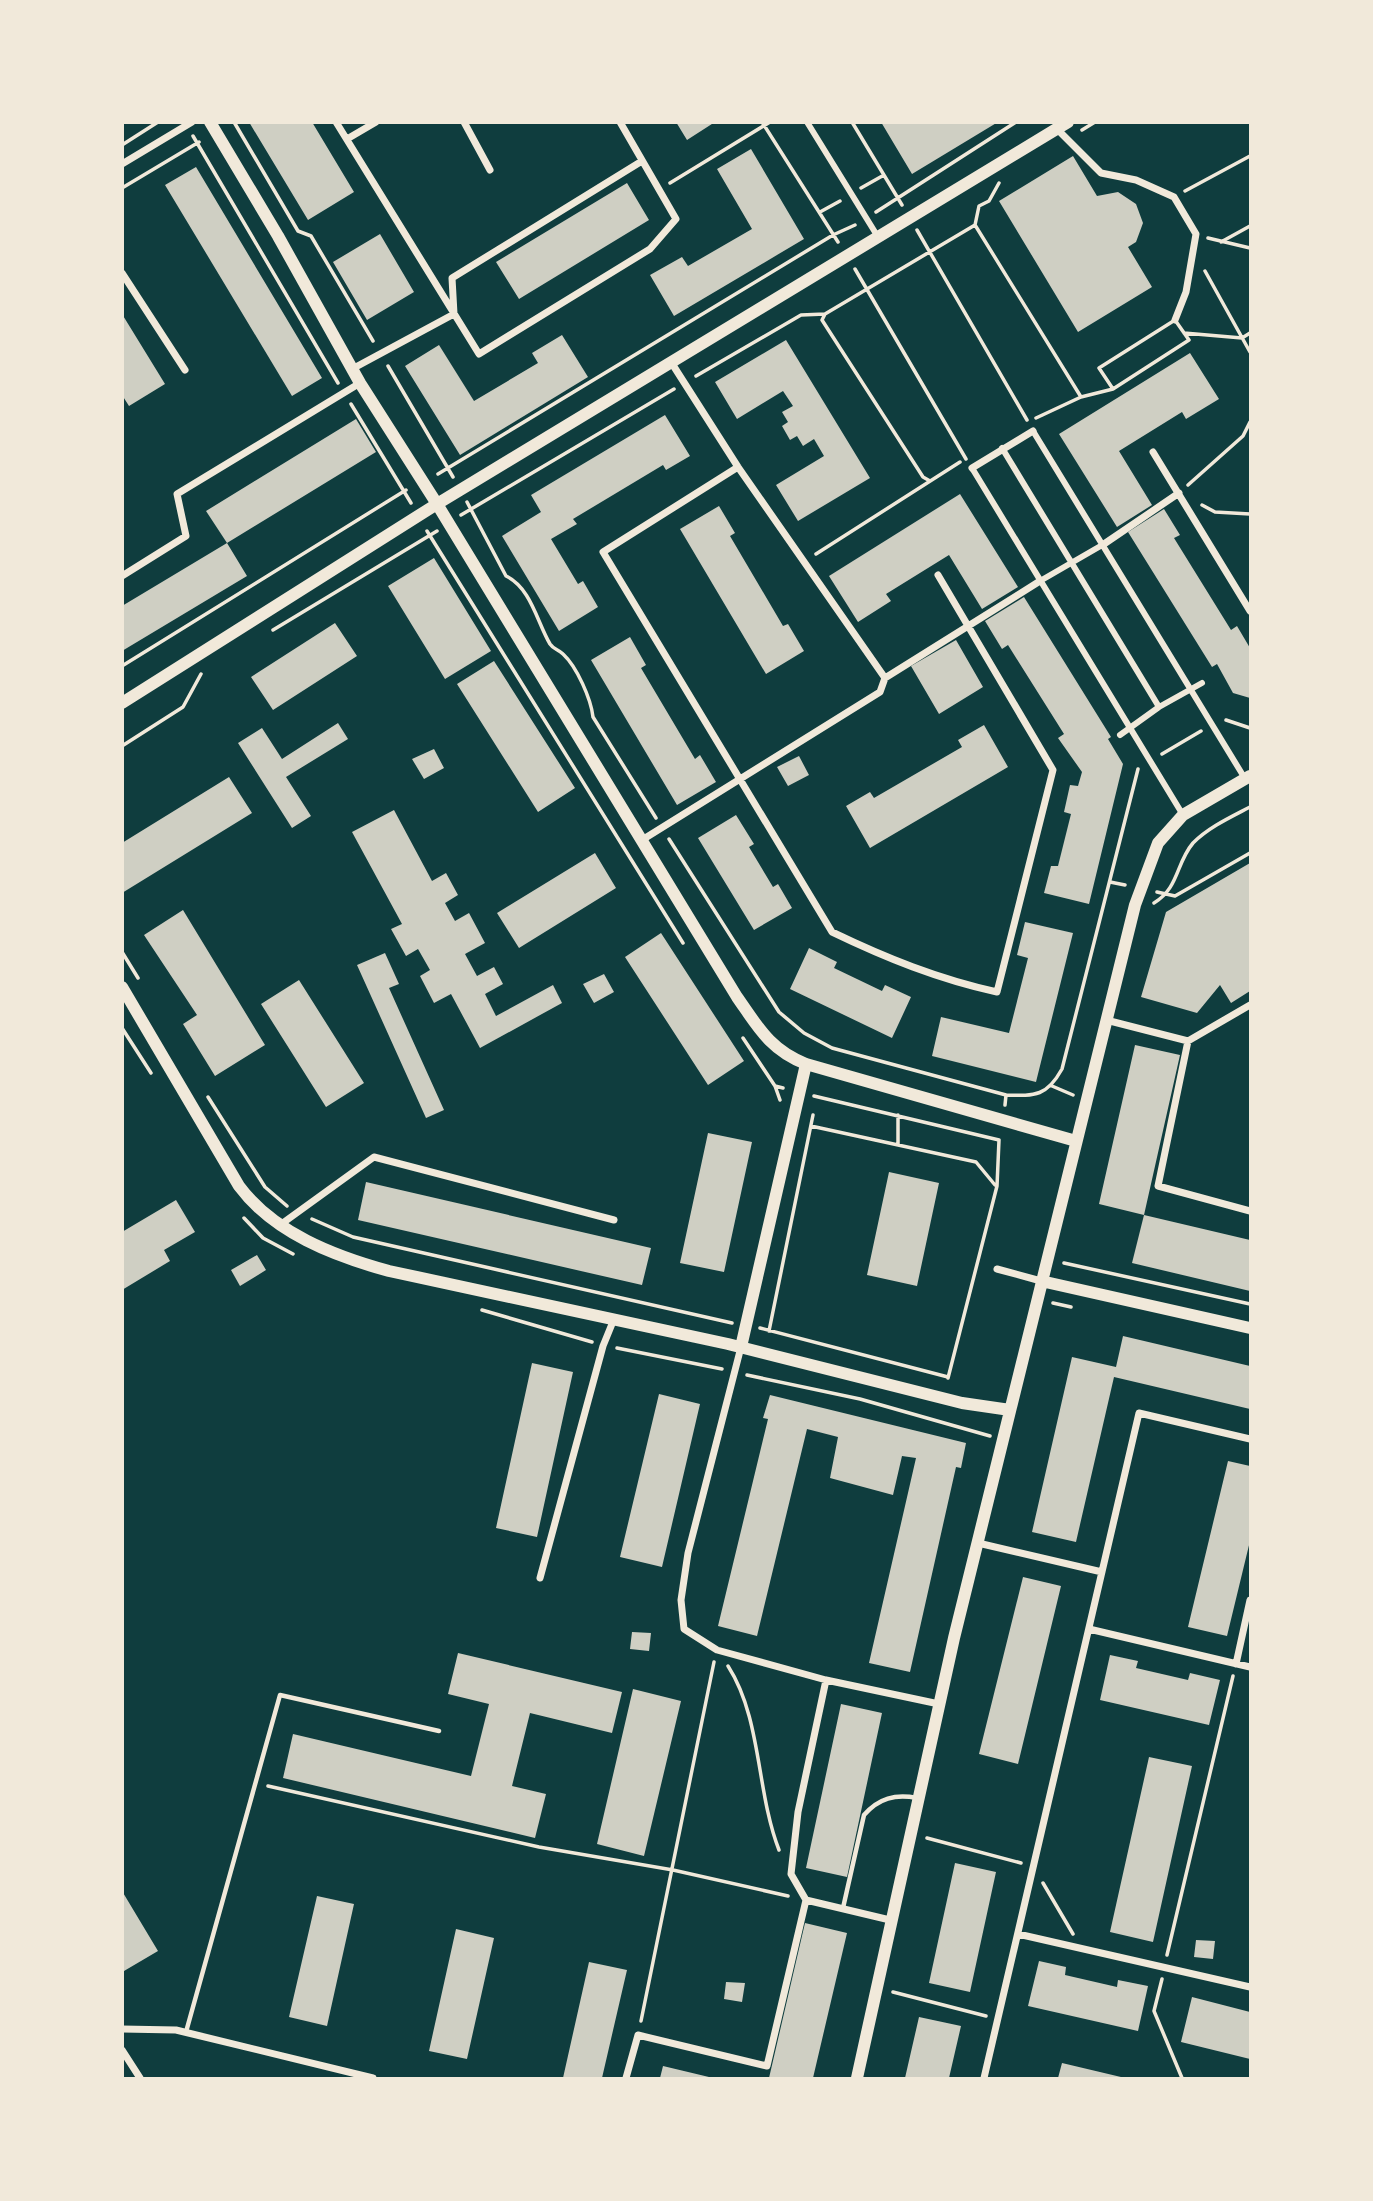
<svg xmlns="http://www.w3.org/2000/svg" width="1373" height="2201" font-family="'IBM Plex Sans',sans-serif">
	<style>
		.building { fill: #cfcfc3 }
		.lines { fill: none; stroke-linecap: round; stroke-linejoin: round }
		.path { stroke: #f1e9da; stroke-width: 3.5 }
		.service { stroke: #f1e9da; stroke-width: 4.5 }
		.pedestrian { stroke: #f1e9da; stroke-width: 6 }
		.minor { stroke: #f1e9da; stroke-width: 7 }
		.tertiary { stroke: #f1e9da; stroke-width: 12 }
	</style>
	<rect width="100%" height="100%" fill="#0f3d3e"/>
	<!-- building -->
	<path class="building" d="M249,122h63l42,70 -46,28z
		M676,122h39l-28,18z
		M881,122h117l-86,52z
		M751,149l53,90 -130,77 -24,-41 32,-18 6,9 64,-37 -35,-60z
		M1073,156l24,40 21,-4 18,12 7,19 -7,19 -8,5 24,40 -74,45 -79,-131z
		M196,167l126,211 -30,18 -127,-211z
		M627,183l22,37 -130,79 -23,-37z
		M380,234l34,58 -47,28 -34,-58z
		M122,314l43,70 -36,22 -7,-11z
		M562,335l26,42 -128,78 -55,-89 34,-21 35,56 64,-38 -6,-10z
		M786,340l84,138 -72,43 -22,-36 48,-29 -10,-17 -11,7 -6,-10 -7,4 -8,-14 6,-4 -6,-10 11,-6 -10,-15 -46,28 -22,-37z
		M1190,353l29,46 -33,20 -4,-7 -63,39 33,54 -35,22 -58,-93z
		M665,415l25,41 -24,14 -3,-5 -90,54 4,5 -26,15 27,45 5,-3 15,26 -39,24 -57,-95 39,-24 -10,-17z
		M356,419l20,33 -149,91 -21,-32z
		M960,494l58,93 -36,22 -33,-54 -63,39 5,7 -33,21 -29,-46z
		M719,506l16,27 -5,3 53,90 5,-2 16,27 -38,23 -86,-145z
		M1164,509l16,26 -6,3 57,92 6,-4 13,22v50l-17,-5 -16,-29 -5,3 -84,-135z
		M227,543l20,33 -125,75v-45z
		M434,558l57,93 -46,28 -57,-93z
		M1024,597l87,140 -3,2 15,25 -34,140 -45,-11 7,-27h7l13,-52 -7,-2 6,-27 8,1 4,-14 -24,-34 6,-4 -56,-89 -6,4 -17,-28z
		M335,623l22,33 -84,54 -22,-33z
		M630,637l16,28 -5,3 54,91 5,-4 16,27 -39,23 -86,-145z
		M956,640l27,47 -44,27 -28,-48z
		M494,661l81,127 -37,24 -81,-128z
		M338,723l10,16 -62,38 25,39 -19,12 -54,-85 24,-15 20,31z
		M984,725l24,42 -138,81 -24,-42 24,-14 4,6 88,-51 -4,-7z
		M434,749l10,19 -20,11 -12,-20z
		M799,756l10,19 -21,11 -11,-19z
		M229,777l23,36 -130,80v-50z
		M394,810l38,71 14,-8 12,22 -13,8 10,18 14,-8 16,30 -20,11 12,22 17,-9 9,17 -18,10 11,22 57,-31 9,18 -82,45 -29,-54 -17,9 -14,-27 10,-6 -12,-21 -12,7 -15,-27 11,-5 -50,-92z
		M736,815l18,29 -5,3 24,40 5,-3 14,24 -38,22 -56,-92z
		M595,853l21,35 -97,60 -22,-35z
		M1250,863v128l-19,12 -11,-18 -23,28 -56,-16 25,-85z
		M183,910l82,135 -50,31 -32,-52 14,-9 -53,-80z
		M1025,922l48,11 -37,149 -104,-26 9,-39 68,16 19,-75 -11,-3z
		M661,933l83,128 -36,24 -83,-128z
		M809,948l28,14 -3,6 48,23 3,-6 26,12 -19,41 -102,-49z
		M385,953l14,31 -10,4 55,122 -18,8 -69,-153z
		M604,974l10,18 -20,11 -11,-19z
		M299,980l65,103 -38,24 -65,-103z
		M1135,1045l45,10 -36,160 -45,-11z
		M708,1133l44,9 -28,130 -44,-9z
		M889,1172l50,11 -22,103 -50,-11z
		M366,1182l285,66 -9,37 -284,-65z
		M176,1200l19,32 -31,18 6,11 -48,29v-58z
		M1144,1215l106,25v51l-118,-28z
		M257,1255l9,15 -26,16 -9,-16z
		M1123,1336l127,30v43l-136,-32 -38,165 -44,-10 40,-175 44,10z
		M532,1363l41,9 -36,165 -41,-9z
		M659,1394l41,10 -38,163 -42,-10z
		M770,1395l196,48 -5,25 -5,-1 -46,205 -41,-9 47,-205 -14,-2 -9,39 -63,-17 8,-41 -31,-8 -50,207 -39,-10 50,-207 -5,-1z
		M1228,1461l22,5v75l-23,95 -39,-9z
		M1023,1577l38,9 -43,178 -39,-10z
		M632,1632l19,1 -2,18 -19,-2z
		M458,1653l164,39 -10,41 -82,-20 -18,73 34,8 -11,44 -252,-60 10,-44 178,42 18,-72 -41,-10z
		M1110,1655l28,6 -2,7 52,12 2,-7 30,7 -11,45 -109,-25z
		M633,1689l48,12 -37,155 -47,-12z
		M841,1704l41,9 -35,164 -41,-9z
		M1149,1757l43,9 -39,176 -43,-10z
		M955,1863l41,9 -26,120 -41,-9z
		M122,1891l36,60 -34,20 -2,-2z
		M317,1896l37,8 -27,122 -38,-9z
		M805,1923l42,10 -34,145h-44z
		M456,1929l38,9 -27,121 -38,-8z
		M1196,1940l19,1 -2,18 -19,-2z
		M1039,1961l27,6 -1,8 52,12 1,-7 30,6 -10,45 -110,-25z
		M589,1962l38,8 -25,108h-39z
		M726,1982l19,1 -3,19 -18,-3z
		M1192,1997l58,15v47l-69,-17z
		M919,2017l42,9 -12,52h-44z
		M1062,2063l59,14v1h-63z
		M663,2066l46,11v1h-49z"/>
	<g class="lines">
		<!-- path -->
		<path class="path" d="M234,122l64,109 13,5 62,105
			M762,122l76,120
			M852,122l50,83
			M1082,130l13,-8
			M193,136l145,247
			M122,145l36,-23
			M670,183l100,-61
			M122,188l77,-46
			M861,188l23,-13
			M1185,191l65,-35
			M820,212l20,-11
			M876,212l140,-90
			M975,225l106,172
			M917,230l110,190
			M1208,238l42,10
			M1221,242l29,-16
			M855,269l111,190
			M1205,271l45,81
			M825,314l-3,6 101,157 7,4
			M1175,320l14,20 -76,49 -14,-21z
			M1184,333l58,5 8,-5
			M388,366l65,111
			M696,376l105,-61 24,-1 150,-89 4,-19 10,-5 10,-18
			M351,404l60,99
			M1036,418l45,-21 32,-8
			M438,474l395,-239 22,-10
			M1188,485l55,-49 7,-14
			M467,502l39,74c25,12 31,46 44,68 4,6 8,5 13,10 14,13 28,45 30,63l63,101
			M1202,505l13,7 35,2
			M461,515l213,-126
			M427,531l256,412
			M816,554l144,-92
			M273,630l164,-99
			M122,666l284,-176
			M1226,720l24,8
			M122,746l61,-39 18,-33
			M1162,754l39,-23
			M669,839l110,173 25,21 28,15 174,47
			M1110,882l15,3
			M1157,892l18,4 75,-43
			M1154,903c25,-15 22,-40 39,-60 16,-16 38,-26 57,-36
			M122,952l16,26
			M122,1028l29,45
			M743,1038l32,48 8,2
			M775,1086l5,14
			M1052,1086l21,9
			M814,1096l185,44
			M208,1097l57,90 22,19
			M1005,1105l1,-10c30,1 41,1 56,-26l76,-300
			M898,1115v30
			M811,1126l165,36 19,23
			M244,1218l19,20 30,16
			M312,1219l41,18 379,86
			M1064,1263l186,41
			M1053,1303l18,4
			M482,1310l110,32
			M760,1328l188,49
			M769,1331l44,-216
			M617,1348l105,21
			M747,1375l113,24 130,37
			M948,1378l49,-192 2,-46
			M728,1666c34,53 28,125 51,184
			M268,1786l271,61 134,23 115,26
			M927,1838l94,25
			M1043,1883l30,51
			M1167,1955l66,-279
			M1162,1979l-8,32 28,67
			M893,1992l93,24
			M641,2021l73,-359"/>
		<!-- service -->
		<path class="service" d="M843,1908l21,-93c15,-17 31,-21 53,-17
			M186,2032l94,-337 159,36"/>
		<!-- pedestrian -->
		<path class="pedestrian" d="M807,122l71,115
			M1033,431l211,346
			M1002,448l157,259
			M972,468l211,347
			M1040,581l64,-37
			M1120,735l39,-28 43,-24"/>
		<!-- minor -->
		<path class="minor" d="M336,122l143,232 171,-105 26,-30 -56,-97
			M464,122l26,48
			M1057,129l44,44 35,7 38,17 22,37 -10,58 -11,28
			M347,139l29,-17
			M122,164l70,-42
			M122,273l63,97
			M352,369l102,-55 -2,-36 190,-117
			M1153,452l97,159
			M738,467l-135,85 229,380c54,26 106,47 165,60l56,-222 -115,-195
			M972,468l61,-37
			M1104,544l75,-51
			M122,576l64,-40 -9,-42 183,-111
			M885,678l155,-97
			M642,840l238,-148 5,-14 -147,-211 -67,-105
			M1106,1020l82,21 62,-36
			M1188,1041l-30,145 92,25
			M280,1225l94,-68 240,63
			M997,1269l44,12
			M741,1347l-53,206 -7,47 3,29 33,21 109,30 113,24
			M978,1543l124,29
			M540,1578l63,-232 11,-27
			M1089,1629l161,38
			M1236,1664l14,-64
			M806,1900l84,20
			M1018,1934l232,53
			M122,2029l54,1 197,48
			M122,2050l18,28
			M626,2078l12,-43 129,31 39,-166 -15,-26 7,-62 28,-132
			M984,2078l155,-665 111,26"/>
		<!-- tertiary -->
		<path class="tertiary" d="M210,122l68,114 82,147 77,121 300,493c21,30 33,53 69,67l270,77
			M122,703l315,-199 631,-382
			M122,987l117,199c35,47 95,70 150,85l339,73 234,59 48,7
			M1041,1281l209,47
			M741,1347l65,-283
			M857,2078l97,-440 181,-733 23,-62 25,-28 67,-39"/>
	</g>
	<!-- border -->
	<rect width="1373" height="2201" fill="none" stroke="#f1e9da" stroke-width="248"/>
</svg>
